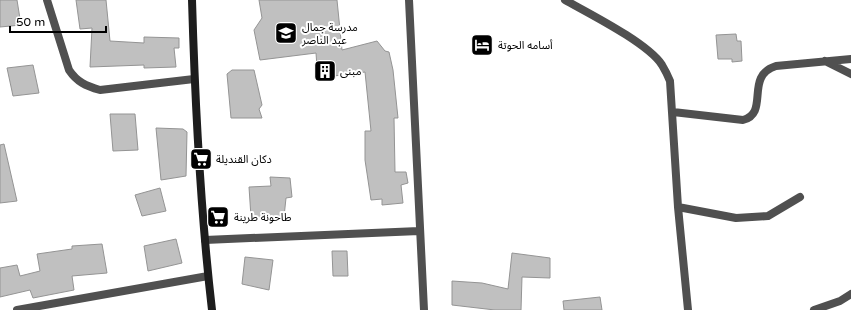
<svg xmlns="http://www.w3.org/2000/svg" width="851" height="310" font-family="'Varela Round','Noto Sans Arabic',sans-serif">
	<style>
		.building { fill: #c0c0c0; stroke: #949494 }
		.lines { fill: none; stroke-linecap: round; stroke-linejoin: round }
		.street { stroke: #505050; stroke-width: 8 }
		.secondary { stroke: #1d1d1d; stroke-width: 8 }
		.labels { text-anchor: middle; stroke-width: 4; stroke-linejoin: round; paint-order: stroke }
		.poi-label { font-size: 11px; fill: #000; stroke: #fff; text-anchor: start }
	</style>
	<rect width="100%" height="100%" fill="#fff"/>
	<!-- building -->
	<path class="building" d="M0,0h17l4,25 -21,2z
		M76,0h30l4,41 34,2v-6l35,1v10h-5l2,19 -32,1v-3l-54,2 2,-39 -12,1z
		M259,0h78l5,50 35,-9 8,10 4,1 4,18 5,48h-4l1,54h11l2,11 -7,2 2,18 -21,2v-6l-11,1 -6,-40v-29h6l-6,-59 -31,4v3l-16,2 -2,-28 -56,7 -6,-30 8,-12z
		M736,34l1,7h4l1,20 -10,1v-3h-14l-2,-24z
		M33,65l6,28 -26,3 -6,-28z
		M232,70h22l8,35 -3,4 3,9h-31l-4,-44z
		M110,114h25l3,36 -25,1z
		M156,128l27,1 4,3 -1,44 -25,4z
		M4,144l13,57 -17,2v-58z
		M270,177l20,1 2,19 -6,1 -2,19h-33l-2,-30 22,-1z
		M160,188l6,23 -24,5 -7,-21z
		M176,239l6,24 -34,8 -4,-25z
		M102,244l5,29 -35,3 2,14 -41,8 -3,-8 -30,7v-29l17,-3 3,11 20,-5 -3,-17 35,-5v-3z
		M332,251h15l1,25h-15z
		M512,253l38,5v20l-28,-1 -1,33h-26l-43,-5v-24l30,2 26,6z
		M245,257l28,3 -4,30 -27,-6z
		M600,297l2,13h-38l-1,-9z"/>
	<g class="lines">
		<!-- street -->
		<path class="street" d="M47,0l22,70c8,12 17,16 31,20l94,-11
			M409,0l15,310
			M565,0c23,13 83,43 97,65 3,5 6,11 8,16l8,126 10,103
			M825,61l26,13
			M673,112l70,8c27,-7 1,-44 33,-54l75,-7
			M678,207l58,11 32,-2 32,-19
			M205,240l214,-9
			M17,310l191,-34
			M814,310l26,-9 11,-7"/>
		<!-- secondary -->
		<path class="secondary" d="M192,0c3,103 8,207 20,310"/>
	</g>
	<!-- icons -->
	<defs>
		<g id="school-square" transform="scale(1.15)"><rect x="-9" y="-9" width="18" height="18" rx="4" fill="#000" stroke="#fff"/><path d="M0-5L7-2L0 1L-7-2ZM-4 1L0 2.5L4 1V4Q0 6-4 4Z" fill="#fff"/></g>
		<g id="hotel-square" transform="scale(1.15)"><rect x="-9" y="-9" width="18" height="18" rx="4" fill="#000" stroke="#fff"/><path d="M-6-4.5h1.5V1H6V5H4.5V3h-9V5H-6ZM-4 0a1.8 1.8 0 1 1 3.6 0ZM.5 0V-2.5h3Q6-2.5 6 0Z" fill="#fff"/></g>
		<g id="building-square" transform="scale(1.15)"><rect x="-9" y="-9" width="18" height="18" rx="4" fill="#000" stroke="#fff"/><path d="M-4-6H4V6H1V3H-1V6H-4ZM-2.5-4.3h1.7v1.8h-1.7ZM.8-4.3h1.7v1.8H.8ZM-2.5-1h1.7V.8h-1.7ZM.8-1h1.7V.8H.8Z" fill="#fff"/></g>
		<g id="supermarket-square" transform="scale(1.15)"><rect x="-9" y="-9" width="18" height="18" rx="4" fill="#000" stroke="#fff"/><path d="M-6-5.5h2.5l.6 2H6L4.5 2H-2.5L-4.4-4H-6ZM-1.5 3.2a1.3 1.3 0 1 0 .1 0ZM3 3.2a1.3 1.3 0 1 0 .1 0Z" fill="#fff"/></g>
	</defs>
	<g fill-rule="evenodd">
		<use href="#school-square" x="286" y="33"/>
		<use href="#hotel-square" x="482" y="45"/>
		<use href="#building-square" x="325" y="71"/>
		<use href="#supermarket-square" x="201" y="159"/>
		<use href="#supermarket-square" x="218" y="217"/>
	</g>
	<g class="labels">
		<!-- poi labels -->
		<g class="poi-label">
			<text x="302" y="31">مدرسة جمال<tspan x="302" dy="13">عبد الناصر</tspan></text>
			<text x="498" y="49">أسامه الحوتة</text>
			<text x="340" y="75">مبنى</text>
			<text x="216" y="163">دكان القنديلة</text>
			<text x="234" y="221">طاحونة طرينة</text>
		</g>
	</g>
	<!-- scale -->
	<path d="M10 26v6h96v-6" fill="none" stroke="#000000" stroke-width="2"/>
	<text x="16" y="26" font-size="12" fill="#000000" stroke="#ffffff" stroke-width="3" paint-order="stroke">50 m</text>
</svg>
